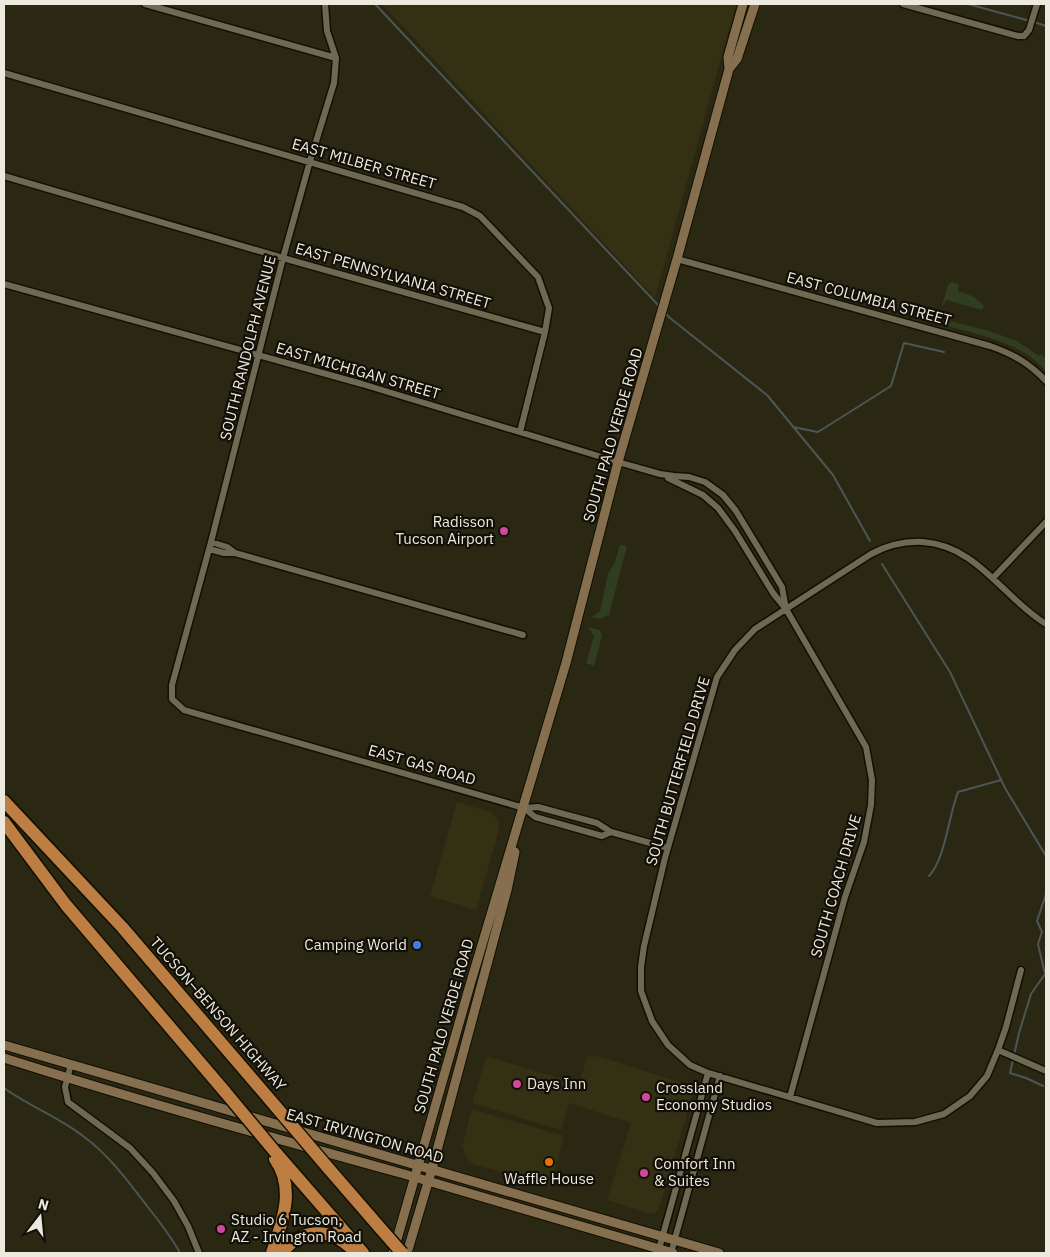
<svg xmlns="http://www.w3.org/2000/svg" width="1050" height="1257" font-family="'IBM Plex Sans',sans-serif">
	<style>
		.built { fill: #343014 }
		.green { fill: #313d1f }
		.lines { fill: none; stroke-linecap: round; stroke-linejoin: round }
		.stream { stroke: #4a5755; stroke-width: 2 }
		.minor-casing { stroke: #130f01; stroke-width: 9 }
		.secondary-casing { stroke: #130f01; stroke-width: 11 }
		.motorway-casing { stroke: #130f01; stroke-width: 15 }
		.minor { stroke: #6d6953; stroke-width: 6 }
		.secondary { stroke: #856f4e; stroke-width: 9 }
		.motorway { stroke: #bc7e43; stroke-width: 12 }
		.motorway-bridge-casing { stroke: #130f01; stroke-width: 15; stroke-linecap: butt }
		.motorway-bridge { stroke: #bc7e43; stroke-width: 12 }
		.hotel-dot { fill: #d1479c; stroke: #110f07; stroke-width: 2 }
		.shop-dot { fill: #3f7fe0; stroke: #110f07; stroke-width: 2 }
		.food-dot { fill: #e8710a; stroke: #110f07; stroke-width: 2 }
		.labels { text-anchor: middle; stroke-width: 4.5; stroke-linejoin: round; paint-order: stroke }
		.street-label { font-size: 15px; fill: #eceade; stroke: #110f07 }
		.poi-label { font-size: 15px; fill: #eceade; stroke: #110f07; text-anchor: start }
	</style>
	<rect width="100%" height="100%" fill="#2a2713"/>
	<!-- built -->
	<path class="built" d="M382,4h354l-81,294 -129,-139z
		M457,802l35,10 6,8 1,10 -23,80 -46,-14z
		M597,1056l95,30 2,3 -35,120 -3,3 -5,2 -44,-14 24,-77 -62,-20 -8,27 -89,-27 14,-45 3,-1 90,27 8,-27z
		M472,1109l92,27 -13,50 -82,-23 -7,-17z"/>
	<!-- green -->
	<path class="green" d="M952,282l7,2 -1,7c10,3 19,6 26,15l-2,4 -36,-10 -3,6h-1l6,-21z
		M942,319l47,12 28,10 22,15 2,-2 5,4v14c-4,-5 -8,-10 -14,-14 -26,-19 -61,-25 -92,-34z
		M620,545l7,1 -18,69 -9,4 -8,-2 8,-6 8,-37 6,-10z
		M588,627l12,3 2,6 -8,30 -8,-3 8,-27z"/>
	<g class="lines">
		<!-- stream -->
		<path class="stream" d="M375,4l284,302
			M968,4l62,17
			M1034,22l12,4
			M664,312l6,6 97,77 66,80 37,66
			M793,427l25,5 73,-46 13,-43 40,9
			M882,564l68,108 55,116 41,68
			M929,876c16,-16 20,-62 29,-84l43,-12
			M1043,1086l-17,-8 -16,-5 9,-40 12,-39 14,-20 -7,-30 4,-12 -5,-11 9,-27
			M4,1088c25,18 54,29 79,48 25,18 45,45 64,70 12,15 24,30 33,47"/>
		<!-- minor casing -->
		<g class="minor-casing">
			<path id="minor" d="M145,4l191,54
				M325,4l2,27 9,27 -2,25 -24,78 -27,97 -72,284 -39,143v14l12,11 340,98 14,-1 59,16 14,9 57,16
				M903,4l115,32h6
				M1024,36l5,-6 8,-26
				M4,73l459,134 17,9 58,61 11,31 -4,24 -25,100
				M4,176l279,82 262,74
				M677,259l313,87c23,8 39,17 56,35
				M4,284l358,100 256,78 42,12 14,2 15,1 16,5 18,13 13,16 46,76 4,22
				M668,478l35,17 15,13 17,23 38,62 13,16 80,138 6,33 -1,25 -7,37 -19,55 -55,200
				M211,542l16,5 8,6
				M209,549l15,4h11l288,82
				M993,578l53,-56
				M524,808l11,9 67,19 9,-4
				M1021,970l-15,57 -8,23 -11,26 -17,20 -26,18 -29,8 -38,1 -169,-50 -18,-8 -22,-20 -16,-24 -11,-30v-24l3,-21 21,-88 52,-181 18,-27 20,-21 116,-75c17,-9 34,-13 52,-12 55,4 80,56 123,82
				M998,1050l48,21
				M71,1064l-6,23 3,15 62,46 23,25 21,28 14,25 11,27
				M659,1249l49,-176
				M671,1253l49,-177"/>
		</g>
		<!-- secondary casing -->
		<g class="secondary-casing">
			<path id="secondary" d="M729,69l-1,-12 15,-53
				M4,1045l715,208
				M4,1058c132,42 266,79 400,116 90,26 179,53 269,79
				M393,1253l77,-268 96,-322 52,-201 59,-203 52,-190 8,-10 18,-55
				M407,1253l25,-84 75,-279 8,-38"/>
		</g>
		<!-- motorway casing -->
		<g class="motorway-casing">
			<path id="motorway" d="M4,801l118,126 155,181
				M4,822l62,83 160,188
				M276,1153l87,100
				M329,1169l52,60
				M272,1253c10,-31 24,-64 3,-94
				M282,1253c19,-25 47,-26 69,-5"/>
		</g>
		<!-- minor -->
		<use href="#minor" class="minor"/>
		<!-- secondary -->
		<use href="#secondary" class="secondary"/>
		<!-- motorway -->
		<use href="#motorway" class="motorway"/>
		<!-- motorway-bridge casing -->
		<g class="motorway-bridge-casing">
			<path id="motorway-bridge" d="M226,1093l50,60
				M277,1108l52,61
				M381,1229l21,24"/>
		</g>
		<!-- motorway-bridge -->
		<use href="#motorway-bridge" class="motorway-bridge"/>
	</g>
	<!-- markers -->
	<g class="hotel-dot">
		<circle cx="504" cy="531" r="5"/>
		<circle cx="517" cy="1084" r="5"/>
		<circle cx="646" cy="1097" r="5"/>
		<circle cx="644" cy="1173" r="5"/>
		<circle cx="221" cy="1229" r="5"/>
	</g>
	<circle class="shop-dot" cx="417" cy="945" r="5"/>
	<circle class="food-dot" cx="549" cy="1162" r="5"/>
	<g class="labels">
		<!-- street labels -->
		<g class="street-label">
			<text transform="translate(364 164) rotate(16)" y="5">EAST MILBER STREET</text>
			<text transform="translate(393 276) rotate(16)" y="5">EAST PENNSYLVANIA STREET</text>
			<text transform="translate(869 299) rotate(15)" y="5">EAST COLUMBIA STREET</text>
			<text transform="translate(248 348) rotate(-76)" y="5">SOUTH RANDOLPH AVENUE</text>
			<text transform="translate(358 371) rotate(16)" y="5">EAST MICHIGAN STREET</text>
			<text transform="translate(613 435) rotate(-74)" y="5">SOUTH PALO VERDE ROAD</text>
			<text transform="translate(422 765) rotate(16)" y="5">EAST GAS ROAD</text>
			<text transform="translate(678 771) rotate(-74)" y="5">SOUTH BUTTERFIELD DRIVE</text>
			<text transform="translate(836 886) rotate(-74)" y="5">SOUTH COACH DRIVE</text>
			<text transform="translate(218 1014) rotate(49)" y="5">TUCSON–BENSON HIGHWAY</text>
			<text transform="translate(444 1026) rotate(-74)" y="5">SOUTH PALO VERDE ROAD</text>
			<text transform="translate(365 1136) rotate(16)" y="5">EAST IRVINGTON ROAD</text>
		</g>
		<!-- poi labels -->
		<g class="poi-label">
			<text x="494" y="527" text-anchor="end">Radisson<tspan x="494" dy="17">Tucson Airport</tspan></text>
			<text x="407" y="950" text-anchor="end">Camping World</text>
			<text x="527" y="1089">Days Inn</text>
			<text x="656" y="1093">Crossland<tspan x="656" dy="17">Economy Studios</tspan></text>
			<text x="654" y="1169">Comfort Inn<tspan x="654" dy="17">&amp; Suites</tspan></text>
			<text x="549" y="1184" text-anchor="middle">Waffle House</text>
			<text x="231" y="1225">Studio 6 Tucson,<tspan x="231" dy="17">AZ - Irvington Road</tspan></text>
		</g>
	</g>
	<!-- border -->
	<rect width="1050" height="1257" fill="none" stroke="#eceade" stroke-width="10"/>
	<!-- north arrow -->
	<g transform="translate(40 1217) rotate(16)" stroke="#110f07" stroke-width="4" paint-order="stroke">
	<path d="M0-4L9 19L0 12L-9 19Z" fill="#eceade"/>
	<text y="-8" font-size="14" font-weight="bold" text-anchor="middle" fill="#eceade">N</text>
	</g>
</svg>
